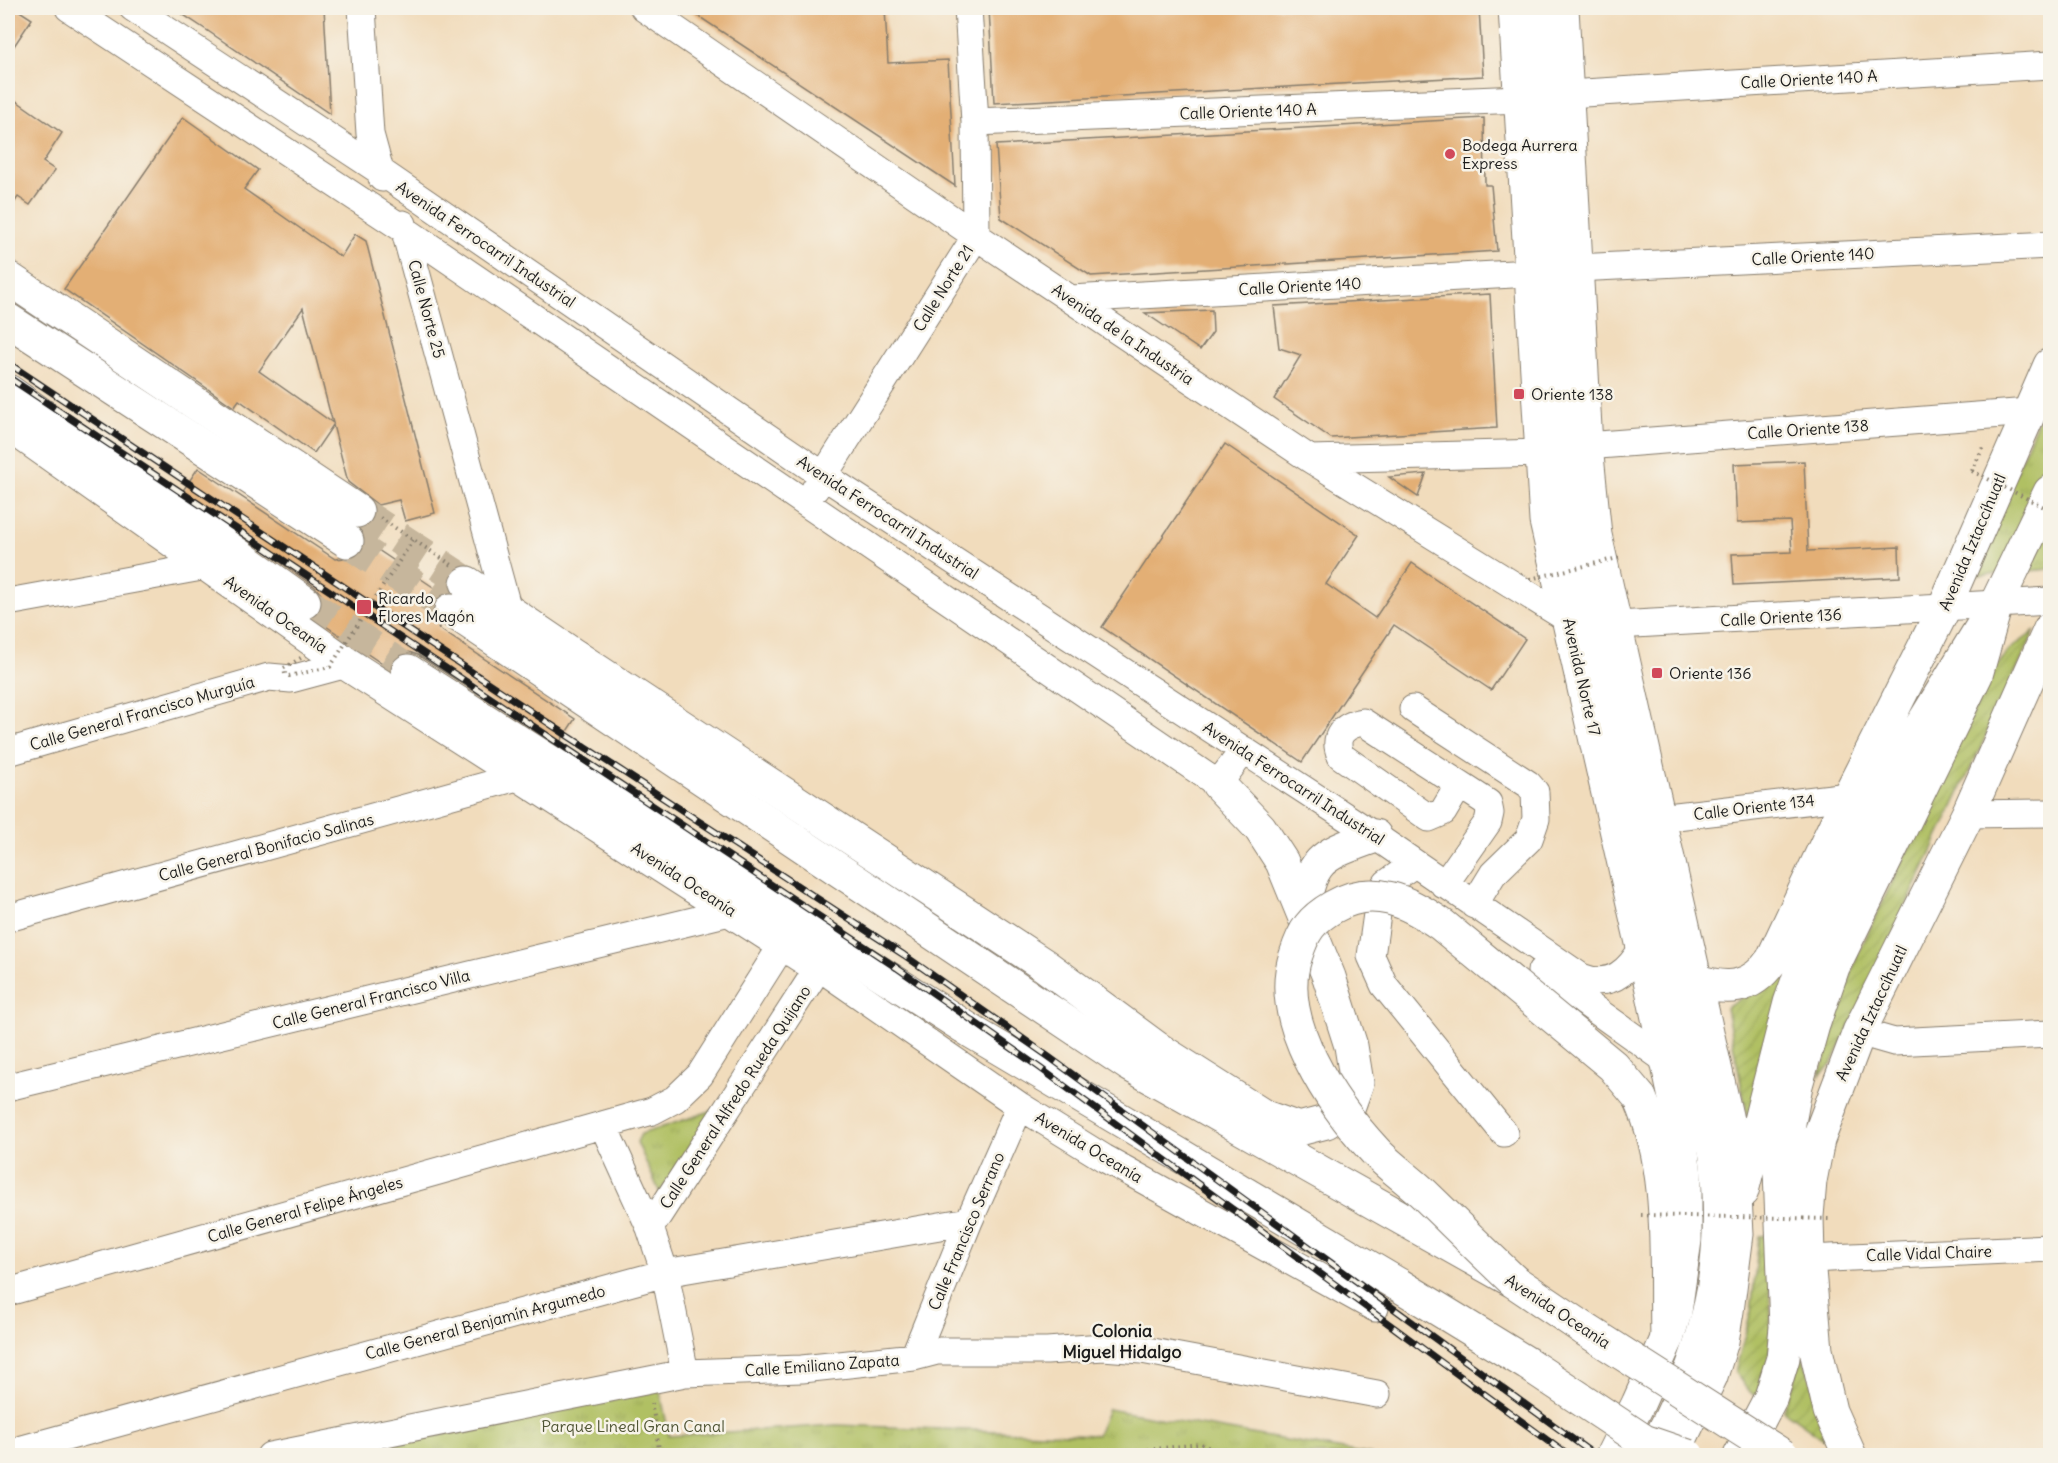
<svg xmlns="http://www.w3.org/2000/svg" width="2058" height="1463" font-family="Delius,sans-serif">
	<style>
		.park { fill: url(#park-tufts); stroke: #666e40; stroke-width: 1.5 }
		.garden { fill: url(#garden-furrows); stroke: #666e40; stroke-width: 1.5 }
		.building { fill: #e3af75; fill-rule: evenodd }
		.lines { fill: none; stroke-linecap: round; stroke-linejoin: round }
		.major-tunnel { stroke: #c6b69c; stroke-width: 33; stroke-dasharray: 33 16; stroke-linecap: butt }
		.highway-tunnel { stroke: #c6b69c; stroke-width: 33; stroke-dasharray: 33 16; stroke-linecap: butt }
		.minor-casing { stroke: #867c6c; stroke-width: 29 }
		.major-casing { stroke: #867c6c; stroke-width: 35 }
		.highway-casing { stroke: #867c6c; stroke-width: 35 }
		.path { stroke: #867c6c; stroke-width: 4; stroke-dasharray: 1.5 4.5; stroke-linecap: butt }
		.minor { stroke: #fff; stroke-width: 27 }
		.major { stroke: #fff; stroke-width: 33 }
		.highway { stroke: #fff; stroke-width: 33 }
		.rail-casing { stroke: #1c1c1c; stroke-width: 7 }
		.rail { stroke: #f7f3e8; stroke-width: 4.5; stroke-dasharray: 14; stroke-linecap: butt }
		.highway-bridge-casing { stroke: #867c6c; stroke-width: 35; stroke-linecap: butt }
		.path-bridge { stroke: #867c6c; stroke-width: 4; stroke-dasharray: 1.5 4.5; stroke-linecap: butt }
		.highway-bridge { stroke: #fff; stroke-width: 33 }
		.poi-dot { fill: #d1495b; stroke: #f7f3e8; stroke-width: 2 }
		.labels { text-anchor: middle; stroke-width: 5; stroke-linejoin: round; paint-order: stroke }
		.street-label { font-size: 16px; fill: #1c1c1c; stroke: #f7f3e8 }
		.poi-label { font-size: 16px; fill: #1c1c1c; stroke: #f7f3e8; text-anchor: start }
		.park-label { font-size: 16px; fill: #505535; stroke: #f7f3e8 }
		.neighbourhood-label { font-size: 18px; font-weight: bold; fill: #1c1c1c; stroke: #f7f3e8 }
	</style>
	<defs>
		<pattern id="park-tufts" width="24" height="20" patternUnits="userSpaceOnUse" patternTransform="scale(1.5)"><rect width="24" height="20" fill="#b0c063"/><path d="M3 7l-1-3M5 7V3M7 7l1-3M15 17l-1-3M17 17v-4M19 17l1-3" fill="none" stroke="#97a455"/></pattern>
		<pattern id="garden-furrows" width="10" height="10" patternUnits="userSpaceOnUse" patternTransform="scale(1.5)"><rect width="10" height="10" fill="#b0c063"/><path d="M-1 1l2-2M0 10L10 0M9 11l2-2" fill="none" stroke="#97a455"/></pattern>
	</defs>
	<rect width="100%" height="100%" fill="#f7f3e8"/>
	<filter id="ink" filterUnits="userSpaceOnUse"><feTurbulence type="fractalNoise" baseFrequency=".0167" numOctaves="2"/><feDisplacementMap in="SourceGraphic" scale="12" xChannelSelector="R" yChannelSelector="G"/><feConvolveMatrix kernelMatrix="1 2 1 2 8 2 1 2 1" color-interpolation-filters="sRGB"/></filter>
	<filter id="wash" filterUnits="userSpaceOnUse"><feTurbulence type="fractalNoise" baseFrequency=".008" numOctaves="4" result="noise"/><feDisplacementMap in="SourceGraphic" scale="24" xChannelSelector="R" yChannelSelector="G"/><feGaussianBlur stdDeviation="1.35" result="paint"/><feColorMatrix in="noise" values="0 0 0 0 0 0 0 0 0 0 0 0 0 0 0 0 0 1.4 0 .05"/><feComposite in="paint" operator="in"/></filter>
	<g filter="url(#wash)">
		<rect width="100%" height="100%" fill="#f1dcbc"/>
		<!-- park -->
		<path class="park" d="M2050,392v177l-79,7z
			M714,1110l-54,83 -23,-51 4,-8z
			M660,1390l9,46 167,-11 261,10 11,-26 264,46 -1036,1z"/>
		<!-- garden -->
		<path class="garden" d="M2035,631l-203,433 -13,12 38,-120 133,-280 19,-26z
			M1796,953l-45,181 -25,-126 37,-24z
			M1770,1235l1,115 -13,49 -12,-11 -11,-16 16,-60 8,-76z
			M1800,1349l36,99 -53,-38 12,-29z"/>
		<g id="blocks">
			<!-- building -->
			<path class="building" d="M8,8h7l17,11 -24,36z
				M173,8h151l6,106 -125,-85z
				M686,8h199l3,55 60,-3 7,126z
				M989,8h490l4,68 -489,27z
				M8,95l54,38 -19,29 12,8 -25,35 -12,-8 -10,15z
				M183,117l75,53 -14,19 97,68 14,-23 11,7 69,272 -30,8 -6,-21 -21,5 -30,-23 -15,-57 -19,28 -75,-53 -5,7 -170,-118zM303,308l26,101 4,14 -74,-52z
				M1484,118l1,67h6l6,66 -406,25 -90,-58 -5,-73z
				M1490,294l7,134 -166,10 -57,-39 27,-44 -22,-7 -5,-42z
				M1212,310l1,22 -13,18 -55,-37z
				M1225,444l134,91 -33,49 49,34 37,-55 113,76 -34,51 -97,-65 -92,137 -200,-135z
				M1804,461l4,90 91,-4 1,30 -166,8 -2,-31 60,-2 -2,-31 -53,2 -3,-59z
				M198,468l137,91 21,-2 7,-6 3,-9 76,51 -6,6 -4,9 2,10 6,8 -2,2 137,91 -17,26 -140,-90 -9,-3 -9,2 -7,6 -3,9 -76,-51 6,-6 3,-9 -2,-9 -6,-7 -133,-95z
				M1426,474l-8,23 -29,-20z"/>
		</g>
	</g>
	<g filter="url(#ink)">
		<use href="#blocks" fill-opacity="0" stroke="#867c6c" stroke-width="1.5"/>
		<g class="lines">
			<!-- major-tunnel -->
			<path class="major-tunnel" d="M357,511l110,72"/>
			<!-- highway-tunnel -->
			<path class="highway-tunnel" d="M347,541l104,69
				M304,602l104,69"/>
			<!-- minor casing -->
			<g class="minor-casing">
				<path id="minor" d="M69,8l336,222 813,554 26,-34
					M133,8l244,161 447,307 551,360 206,141c30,12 48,-6 62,-30
					M362,8l8,126 12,44
					M644,8l332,228 334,223 271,168 469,-26
					M1542,8l30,498 141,650c13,111 -10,203 -66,300
					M1567,94l483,-29
					M975,122l545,-23
					M403,224l105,386
					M1576,268l474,-23
					M1071,299l459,-26
					M1586,446l443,-34
					M1310,459l231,-6
					M815,489l161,-253 -1,-114 -7,-114
					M8,602l199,-36
					M1413,709l115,75 7,8 1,27 -7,20 -36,35 -19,31
					M8,752l261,-75 22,2 56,-15
					M1968,814l82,-1
					M1659,818l190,-22
					M1414,864l-27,19 -7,10 -9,63 13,29 120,148
					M1444,885l44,-63 2,-9 -2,-10 -125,-81c-19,3 -31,14 -22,34l88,62 14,-6 16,-27
					M8,918l516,-143
					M1541,971l126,90
					M1859,1032l35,10 156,-8
					M8,1087l726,-176
					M603,1125l47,103 15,45 20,100
					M650,1228l169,-261 201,139 84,52 271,150
					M1808,1259l242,-11
					M8,1292l644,-181 23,-12 25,-24 83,-131
					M914,1357l55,-136 51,-115
					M8,1453l657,-180 304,-52
					M270,1456l415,-83 117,-4 112,-12 23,-6h110l56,-4 39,3 235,44"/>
			</g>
			<!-- major casing -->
			<g class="major-casing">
				<path id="major" d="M1515,8l31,513 97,426 32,151 10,77v65l-10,72 -8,27 -29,65 -26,52
					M1562,8l24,438 9,89 133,590 5,35 4,74 -10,77 -5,30 -11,35 -39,80
					M8,278l349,233
					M8,424l339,240 472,303
					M467,583l109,74 468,308 114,84 107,68 34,12 27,-7 22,-14 9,-25 -6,-37 -22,-69 -47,-115 -22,-34 -42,-44
					M1303,913c7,-57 21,-58 72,-77
					M1694,980c33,11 57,10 78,-20l77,-164 95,-188 106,-243
					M1742,1191l48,-188 19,-54 86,-180 101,-165 54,-112
					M1740,1456l31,-59 12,-39 3,-31 -6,-156 16,-86 17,-60 20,-58 143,-292 20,-71
					M1850,1456l-20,-45 -14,-61 -8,-91 -1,-43 3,-35 8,-41 41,-108 109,-218 82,-185"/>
			</g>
			<!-- highway casing -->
			<g class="highway-casing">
				<path id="highway" d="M8,320l339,221
					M8,391l296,211
					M451,610l679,455 385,217 71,48
					M576,657l36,50
					M408,671l566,362 425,252
					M1640,1098c33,73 25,162 27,241"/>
			</g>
			<!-- path -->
			<path class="path" d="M1972,471l12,-26
				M380,518l72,47
				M652,1403l8,53
				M1088,1456l113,-12 28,12"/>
			<!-- minor -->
			<use href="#minor" class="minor"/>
			<!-- major -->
			<use href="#major" class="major"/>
			<!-- highway -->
			<use href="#highway" class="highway"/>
			<!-- rail casing -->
			<g class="rail-casing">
				<path id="rail" d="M8,363l557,371 339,221 145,102 547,399
					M8,377l889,591 143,100 529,388"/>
			</g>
			<!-- rail -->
			<use href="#rail" class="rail"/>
			<!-- highway-bridge casing -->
			<g class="highway-bridge-casing">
				<path id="highway-bridge" d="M1515,1282c-31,-29 -61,-59 -91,-88 -16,-15 -34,-27 -48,-42 -43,-46 -103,-132 -80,-197 8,-25 15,-35 37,-48 40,-24 76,-5 109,18l171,141 27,32
					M1399,1285l129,79 116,77 44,15
					M1586,1330l197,126"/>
			</g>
			<!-- path-bridge -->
			<path class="path-bridge" d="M1972,471l78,39
				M1530,579l92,-22
				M306,655l-22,13 1,6 4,2 41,-9 83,-127
				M1641,1215l189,4"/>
			<!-- highway-bridge -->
			<use href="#highway-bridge" class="highway-bridge"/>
		</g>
	</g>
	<!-- markers -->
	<g class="poi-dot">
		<circle cx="1450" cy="154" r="6"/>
		<rect x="1513" y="388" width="12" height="12" rx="3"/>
		<rect x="356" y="599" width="16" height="16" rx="3"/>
		<rect x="1651" y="667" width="12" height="12" rx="3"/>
	</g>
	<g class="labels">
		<!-- street labels -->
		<g class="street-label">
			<text transform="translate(1809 79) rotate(-3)" y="6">Calle Oriente 140 A</text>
			<text transform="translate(1248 111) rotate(-2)" y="6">Calle Oriente 140 A</text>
			<text transform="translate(486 244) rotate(34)" y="6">Avenida Ferrocarril Industrial</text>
			<text transform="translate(1813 256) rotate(-3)" y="6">Calle Oriente 140</text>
			<text transform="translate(1300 286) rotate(-3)" y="6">Calle Oriente 140</text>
			<text transform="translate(943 288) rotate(-58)" y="6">Calle Norte 21</text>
			<text transform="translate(427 309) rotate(75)" y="6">Calle Norte 25</text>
			<text transform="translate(1123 334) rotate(34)" y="6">Avenida de la Industria</text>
			<text transform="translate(1808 429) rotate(-4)" y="6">Calle Oriente 138</text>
			<text transform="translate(888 517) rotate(33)" y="6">Avenida Ferrocarril Industrial</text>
			<text transform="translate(1972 542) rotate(-67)" y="6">Avenida Iztaccíhuatl</text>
			<text transform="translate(276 614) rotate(35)" y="6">Avenida Oceanía</text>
			<text transform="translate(1781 617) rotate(-3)" y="6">Calle Oriente 136</text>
			<text transform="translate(1582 677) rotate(77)" y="6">Avenida Norte 17</text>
			<text transform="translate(142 713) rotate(-16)" y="6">Calle General Francisco Murguía</text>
			<text transform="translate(1294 783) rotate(33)" y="6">Avenida Ferrocarril Industrial</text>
			<text transform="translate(1754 807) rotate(-7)" y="6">Calle Oriente 134</text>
			<text transform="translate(266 847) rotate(-15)" y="6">Calle General Bonifacio Salinas</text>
			<text transform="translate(684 879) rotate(33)" y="6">Avenida Oceanía</text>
			<text transform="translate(371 999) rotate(-14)" y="6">Calle General Francisco Villa</text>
			<text transform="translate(1871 1013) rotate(-65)" y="6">Avenida Iztaccíhuatl</text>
			<text transform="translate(735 1097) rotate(-57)" y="6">Calle General Alfredo Rueda Quijano</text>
			<text transform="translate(1089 1147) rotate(31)" y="6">Avenida Oceanía</text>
			<text transform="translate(305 1209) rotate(-16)" y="6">Calle General Felipe Ángeles</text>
			<text transform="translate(966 1231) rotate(-67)" y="6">Calle Francisco Serrano</text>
			<text transform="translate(1929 1253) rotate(-2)" y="6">Calle Vidal Chaire</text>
			<text transform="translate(1558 1311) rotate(33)" y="6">Avenida Oceanía</text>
			<text transform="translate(485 1322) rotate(-15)" y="6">Calle General Benjamín Argumedo</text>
			<text transform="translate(822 1365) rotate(-4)" y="6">Calle Emiliano Zapata</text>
		</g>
		<!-- poi labels -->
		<g class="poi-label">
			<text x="1462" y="151">Bodega Aurrera<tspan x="1462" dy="18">Express</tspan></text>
			<text x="1531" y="400">Oriente 138</text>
			<text x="378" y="604">Ricardo<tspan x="378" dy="18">Flores Magón</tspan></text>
			<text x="1669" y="679">Oriente 136</text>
		</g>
		<!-- park labels -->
		<g class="park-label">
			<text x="633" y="1432">Parque Lineal Gran Canal</text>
		</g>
		<!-- neighbourhood labels -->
		<g class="neighbourhood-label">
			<text x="1122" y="1337">Colonia<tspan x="1122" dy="21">Miguel Hidalgo</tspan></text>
		</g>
	</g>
	<!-- margin -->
	<rect width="2058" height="1463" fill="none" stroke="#f7f3e8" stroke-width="30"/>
</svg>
